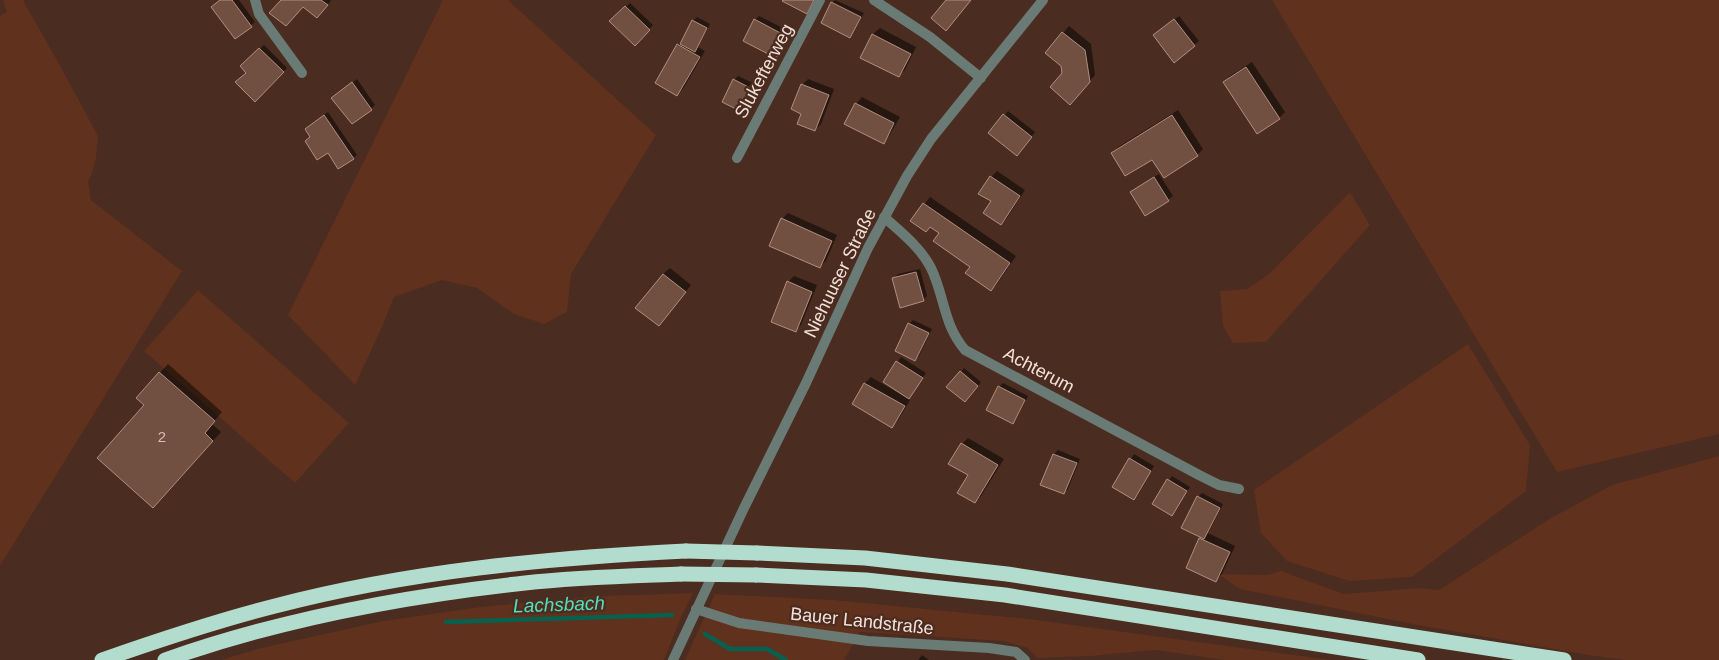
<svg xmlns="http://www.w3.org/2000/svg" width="1719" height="660" font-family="Arial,sans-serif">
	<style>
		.green { fill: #60311c }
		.shadow { fill: #0007 }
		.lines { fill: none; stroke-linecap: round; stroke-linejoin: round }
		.stream { stroke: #07614e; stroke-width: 4.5 }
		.building { fill: #715042; stroke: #b38e7f }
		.street { stroke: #6a7b75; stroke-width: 10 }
		.highway { stroke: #b1dcce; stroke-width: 15 }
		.highway-bridge { stroke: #b1dcce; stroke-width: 15 }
		.labels { text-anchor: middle; stroke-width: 4.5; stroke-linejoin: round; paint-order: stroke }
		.number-label { font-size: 15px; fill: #d4bdb3 }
		.street-label { font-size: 18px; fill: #f5e1d9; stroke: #4a2c20 }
		.water-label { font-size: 19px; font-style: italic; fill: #52e0bb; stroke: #4a2c20 }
	</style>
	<rect width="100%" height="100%" fill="#4a2c20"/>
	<!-- green -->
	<path class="green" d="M3,0h20l39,69 36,67 -2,22 -4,15 -4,8 3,19 91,71 -182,295v-550l7,-4z
		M443,0h65l148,135 -85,139 -4,38 -23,12 -30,-10 -37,-26 -35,-8 -48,17 -12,30 -27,58 -67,-70z
		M1272,0h447v434l-162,38z
		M1350,192l20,33 -104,117 -33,1 -10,-17 -3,-35 27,-2 22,-15z
		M198,290l151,133 -54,60 -151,-132z
		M1468,344l62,101 -4,46 -114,86 -63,4 -62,-20 -26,-28 -7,-43z
		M1719,456v204h-94l-37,-5 -176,-31 -172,-35 -22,-15 49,1 14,-4 63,23 75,-6 20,2 112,-72 61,-33z
		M693,593l-11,22 -18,45h-443l40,-12 122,-27 97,-14 117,-11z
		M715,594l119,6 195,19 302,41h-107l-69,-10 -64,6 -54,2 -9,-10 -25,-7 -143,-9 -16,28h-159z"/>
	<!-- shadow -->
	<path class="shadow" d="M221,0h18l16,22 -20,16z
		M282,0h48l1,1 -11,11 -17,-7z
		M835,0l29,13 -11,20 -4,4 -17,-34z
		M630,3l23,22 -18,19 -24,-23z
		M759,16l32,16 -11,21 -4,4 -21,-37z
		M1179,16l20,25 -25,20 -15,-29z
		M697,17l13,7 -12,23 7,4 -22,38 -6,6 1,-50 5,-5 10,-19z
		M1069,26l22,18 4,31 -19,22 -13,-23 -1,-9 -15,-12z
		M880,28l36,19 -11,23 -7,6 -36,-19 11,-23z
		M264,45l23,23 -32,32 -8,-28 -5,-6z
		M1252,62l33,50 -6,6 -55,-35 6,-7z
		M738,76l25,12 -11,22 -4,4 -14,-34z
		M357,79l18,26 -4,4 -34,-15z
		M808,79l26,10 -13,35 -6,6 -12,-17 -1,-28z
		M862,97l38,20 -11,19 -6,7 -27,-39z
		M1178,110l25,39 -6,6 -85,-2 6,-6z
		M1008,111l27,21 -14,19 -31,-18z
		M328,112l29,43 -4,3 -24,-6 -17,-15 -2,-11z
		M997,171l28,19 -18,28 -6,6 -9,-23 -1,-24z
		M1159,174l14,22 -27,19 -15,-23z
		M930,197l86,59 -19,28 -6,6 -50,-57 -10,-7 -19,-5z
		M788,213l49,22 -11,26 -7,6 -37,-48z
		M670,268l21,17 -26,33 -2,-44z
		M920,269l7,27 -4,4 -29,-22 4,-4z
		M794,276l23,9 -16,40 -6,6 -7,-49z
		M913,320l19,9 -13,27 -4,4 -6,-36z
		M901,357l25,16 -18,25 2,2 -12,20 -6,6 -27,-43 6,-6 34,20 1,-2 -21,-14z
		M168,364l54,48 -10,12 9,8 -59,66 -17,-93 -8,-7z
		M964,368l17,14 -12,15 -8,-25z
		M1003,383l25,13 -12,23 -4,4 -13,-36z
		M968,438l36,21 -23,37 -6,6 -13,-58z
		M1058,450l22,9 -12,30 -4,4 -10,-39z
		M1134,454l20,12 -16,29 -4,4 -20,-12z
		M1172,476l18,11 -18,27 -18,-11z
		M1202,493l21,11 -15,29 27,13 -13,28 -6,6 -16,-41 2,-2 -4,-40z
		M922,655l7,5h-11z"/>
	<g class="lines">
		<!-- stream -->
		<path class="stream" d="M446,622l226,-7
			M705,634l25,15h37l19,11"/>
	</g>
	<!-- building -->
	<path class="building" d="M220,0h12l20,27 -17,12 -24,-32z
		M281,0h40l7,5 -11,13 -14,-11 -17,19 -17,-13z
		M783,0h31l-7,14 -25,-13z
		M946,0h25l-25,31 -15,-13z
		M831,2l30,15 -11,21 -29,-15z
		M625,6l25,24 -15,16 -26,-25z
		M754,19l34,18 -12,21 -33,-17z
		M1174,19l21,27 -21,17 -21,-28z
		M692,20l15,8 -12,24 -15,-8z
		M1062,32l23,18 5,32 -20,23 -20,-18 12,-14 -1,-7 -16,-13z
		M872,34l39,20 -12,23 -39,-19z
		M677,44l23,13 -23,39 -22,-13z
		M259,48l25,24 -29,30 -20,-20 11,-9 -6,-7z
		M1246,67l34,52 -23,15 -34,-52z
		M733,79l27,14 -12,22 -26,-13z
		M352,82l20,28 -20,14 -21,-26z
		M801,84l28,11 -14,36 -18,-7 4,-10 -10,-5z
		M855,103l39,20 -10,21 -40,-20z
		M1003,114l29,23 -15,19 -29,-23z
		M324,115l30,44 -16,10 -10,-16 -11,7 -12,-19 5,-4 -5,-8z
		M1172,115l26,41 -34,22 -12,-18 -27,16 -14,-23z
		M990,176l30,20 -19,29 -18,-12 8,-12 -13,-7z
		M1154,177l15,24 -24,15 -15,-24z
		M923,203l87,60 -19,28 -26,-18 5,-6 -37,-26 6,-8 -9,-6 -4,5 -16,-11z
		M781,218l51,23 -12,27 -51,-22z
		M916,272l8,29 -24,7 -8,-30z
		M663,274l23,18 -27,34 -24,-18z
		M787,281l25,11 -16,40 -25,-10z
		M908,323l21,10 -14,28 -20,-10z
		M896,361l27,17 -14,21 -26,-17z
		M960,371l18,15 -13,16 -19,-15z
		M159,372l56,49 -10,12 8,8 -60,67 -56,-50 47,-53 -8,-7z
		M864,383l41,23 -13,22 -40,-24z
		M998,386l27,14 -12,24 -27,-14z
		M961,443l37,22 -23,38 -18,-10 11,-18 -20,-11z
		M1053,454l24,9 -13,31 -24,-9z
		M1129,458l22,13 -17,29 -22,-13z
		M1167,479l20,12 -15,25 -20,-12z
		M1197,496l23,12 -16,31 -23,-11z
		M1199,538l31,14 -14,30 -30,-14z"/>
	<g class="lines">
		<!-- street -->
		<path class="street" d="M255,0l4,14 43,59
			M874,0l56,37 51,41
			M737,158l83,-158
			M884,217c17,15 37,31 47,51 14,29 12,56 34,82l234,125 20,10 20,4
			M696,609l43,14 129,18 121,7 27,4 9,8
			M673,660l71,-152 62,-125 62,-135 39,-72 24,-37 112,-139"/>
		<!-- highway -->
		<path class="highway" d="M757,553l108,5 142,16 557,86
			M756,575l110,5 139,15 413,65
			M102,660c57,-20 114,-39 173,-54 134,-35 272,-48 411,-55
			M165,660c113,-40 241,-64 360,-77 52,-6 104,-7 156,-9"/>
		<!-- highway-bridge -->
		<path class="highway-bridge" d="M686,551l71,2
			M681,574l75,1"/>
	</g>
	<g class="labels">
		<!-- number labels -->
		<g class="number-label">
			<text x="162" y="442">2</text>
		</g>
		<!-- street labels -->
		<g class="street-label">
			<text transform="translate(764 71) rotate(-62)" y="6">Slukefterweg</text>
			<text transform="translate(840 273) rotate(-64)" y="6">Niehuuser Straße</text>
			<text transform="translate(1039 370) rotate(28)" y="6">Achterum</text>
			<text transform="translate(862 621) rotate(6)" y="6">Bauer Landstraße</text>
		</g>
		<!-- water labels -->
		<g class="water-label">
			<text transform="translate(559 604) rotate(-2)" y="7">Lachsbach</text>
		</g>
	</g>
</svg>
